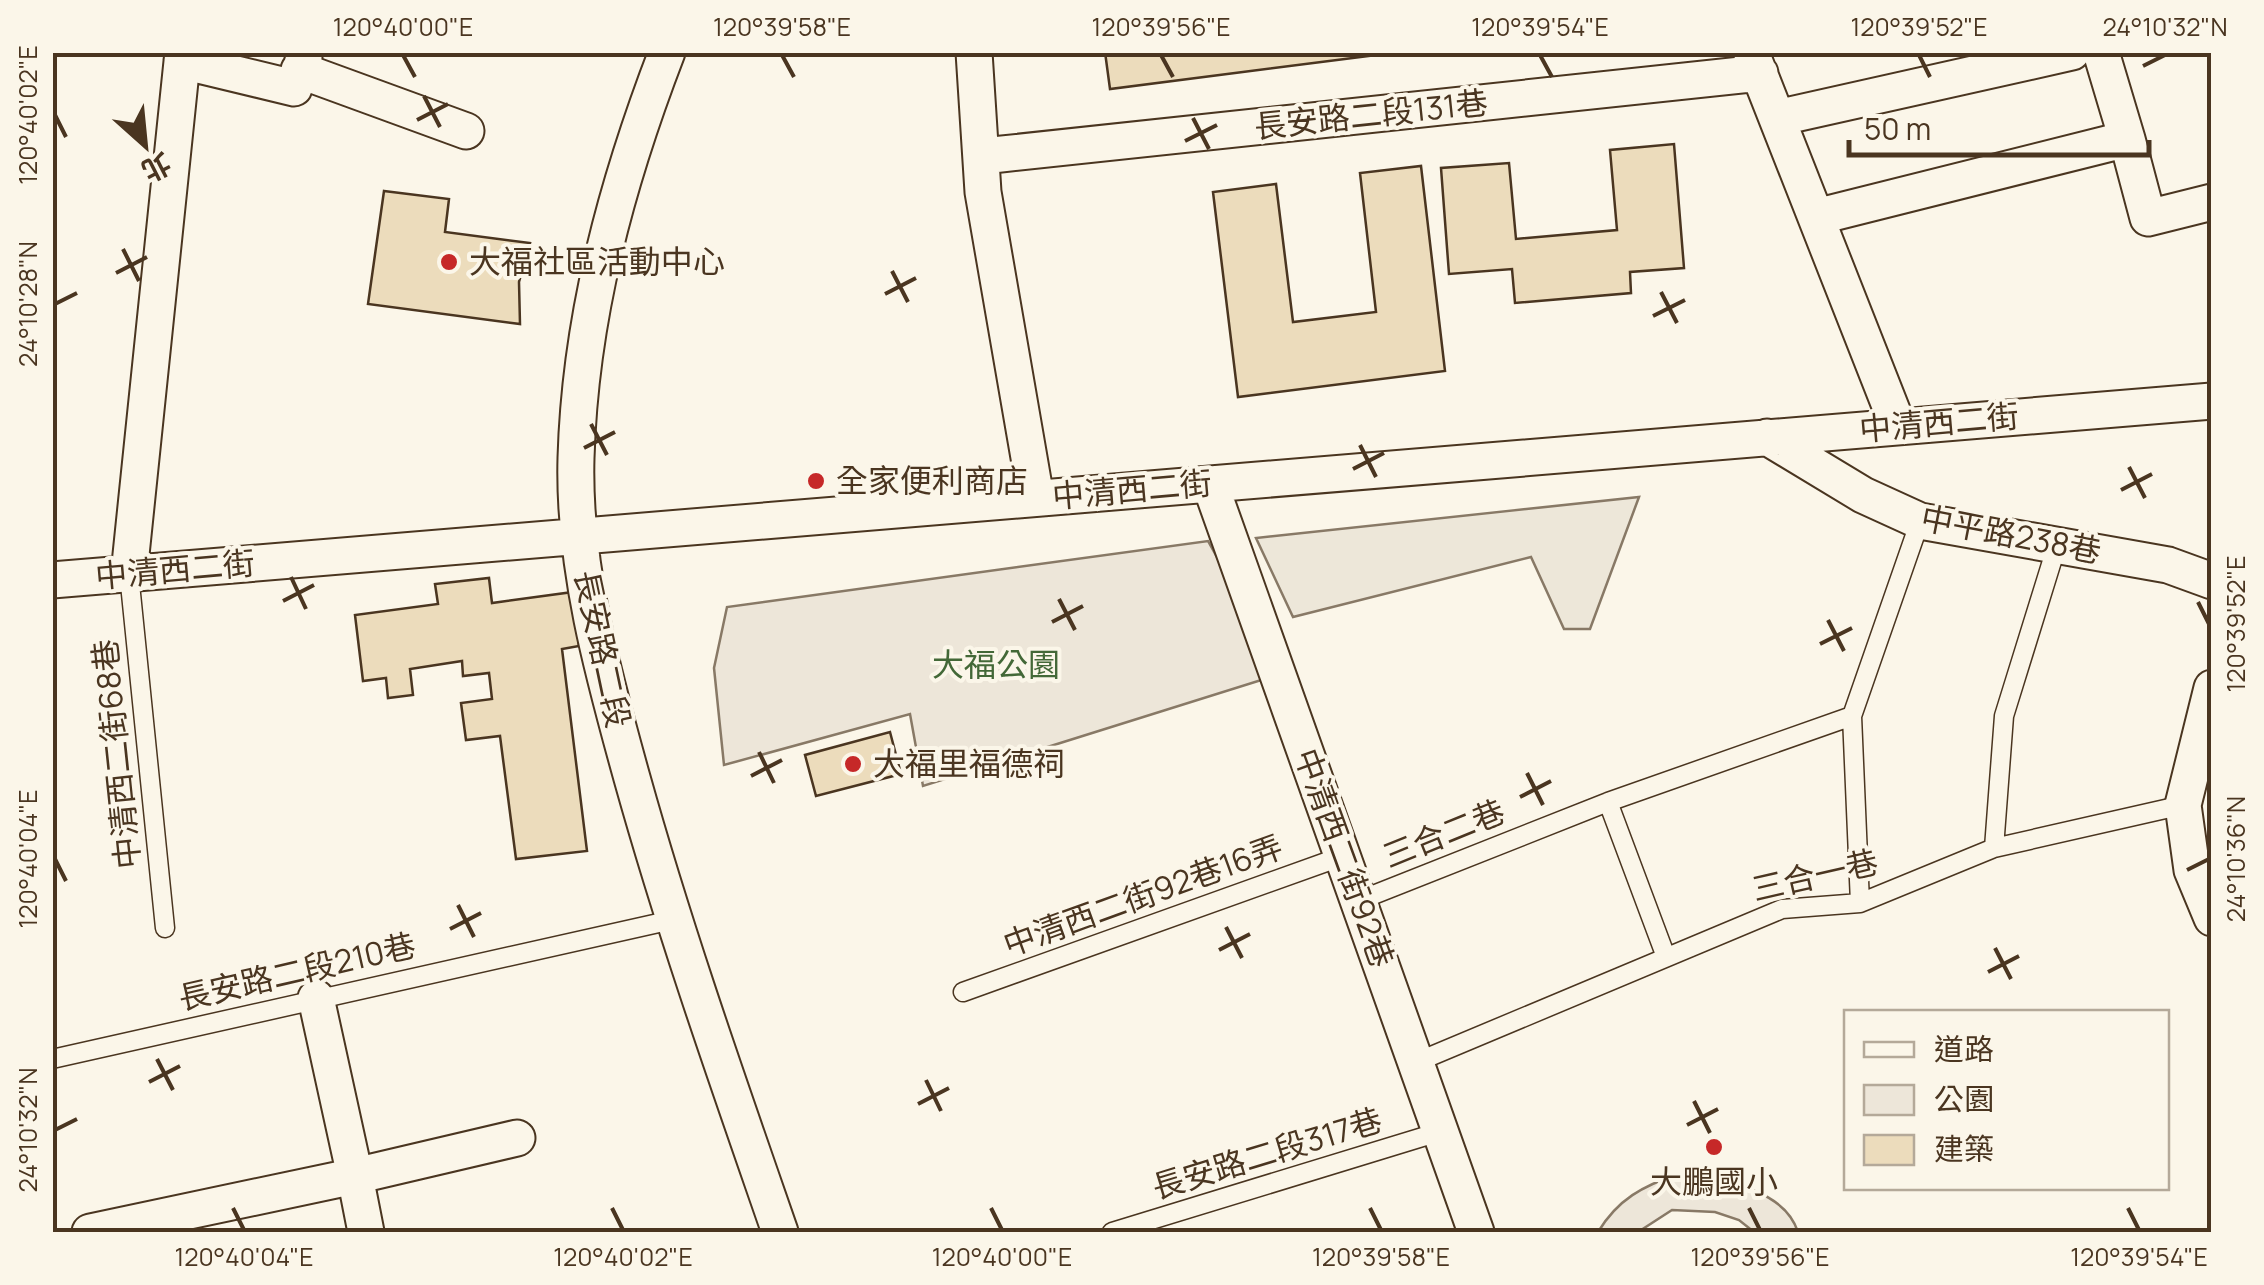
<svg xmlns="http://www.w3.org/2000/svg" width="2264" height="1285" font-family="Manrope,'Noto Sans TC',sans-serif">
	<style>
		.green { fill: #ede6d9; stroke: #887966; stroke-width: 2.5 }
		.parking { fill: #ede7d9; stroke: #887966; stroke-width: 2.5 }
		.building { fill: #ecdcbc; stroke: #4a3520; stroke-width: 2.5 }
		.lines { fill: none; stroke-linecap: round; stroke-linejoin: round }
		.service-casing { stroke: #4a3520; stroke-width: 21 }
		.minor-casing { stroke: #4a3520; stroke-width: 39 }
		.service { stroke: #fbf6e9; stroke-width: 18 }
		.minor { stroke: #fbf6e9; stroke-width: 35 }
		.ticks { fill: none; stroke: #4a3520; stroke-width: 4 }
		.poi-dot { fill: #c62828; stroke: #fbf6e9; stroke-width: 4 }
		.labels { text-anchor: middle; stroke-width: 8; stroke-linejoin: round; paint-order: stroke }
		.street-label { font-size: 32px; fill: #4a3520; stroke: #fbf6e9 }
		.poi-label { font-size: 32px; fill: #4a3520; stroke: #fbf6e9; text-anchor: start }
		.park-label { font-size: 32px; fill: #436837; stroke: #fbf6e9 }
		.neatline { fill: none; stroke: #4a3520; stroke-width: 4 }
		.ticks-label { font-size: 25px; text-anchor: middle; fill: #4a3520 }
	</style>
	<rect width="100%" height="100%" fill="#fbf6e9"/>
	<!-- green -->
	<path class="green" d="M1208,541l36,65 27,71 -348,109 -13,-72 -186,51 -10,-97 13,-61z
		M1678,1174c41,7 105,12 120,58h-44l-15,-12 -24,-8 -43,-2 -34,22h-40c20,-33 45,-46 80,-58z"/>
	<!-- parking -->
	<path class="parking" d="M1639,497l-49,132h-26l-33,-72 -238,60 -37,-79z"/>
	<!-- building -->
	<path class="building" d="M1105,52h295l-290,37z
		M1674,144l10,124 -54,4 1,21 -116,10 -3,-34 -63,5 -8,-106 68,-5 7,76 101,-9 -7,-80z
		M1421,166l24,205 -207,26 -25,-205 63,-8 17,138 83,-10 -16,-139z
		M384,191l65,8 -4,33 85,11 -11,39 1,42 -152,-20z
		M489,578l3,25 81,-11 6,54 -17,3 25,202 -71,8 -16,-123 -34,4 -5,-37 31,-4 -3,-26 -26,3 -1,-15 -52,8 3,26 -25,3 -2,-20 -23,3 -8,-66 83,-11 -3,-20z
		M890,732l11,42 -85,22 -11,-41z"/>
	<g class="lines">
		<!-- service casing -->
		<g class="service-casing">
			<path id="service" d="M129,574l36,354
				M1994,848l10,-132 53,-171
				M1358,901l250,-99
				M1860,903l-8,-187 68,-195
				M1666,957l-58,-155 244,-86
				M963,992l380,-136
				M52,1059l620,-139
				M1417,1062l365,-153 78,-6 134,-55 189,-43
				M1112,1232l327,-100"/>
		</g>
		<!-- minor casing -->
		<g class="minor-casing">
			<path id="minor" d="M667,52c-50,130 -87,265 -91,406 -3,108 27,216 56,320 43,154 96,304 148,454
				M974,52l9,140 53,306
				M2101,52l26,87
				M1752,55l146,371
				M182,61l112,27 10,-30
				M299,70l167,61
				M1777,118l295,-66
				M983,156l777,-83
				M1816,217l311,-78 21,79 64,-16
				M1767,437l96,58 57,26 248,44 44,16
				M1210,484l266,748
				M129,574l54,-522
				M52,580l2160,-179
				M2212,688l-29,117 9,65 20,48
				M90,1232l265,-56 -39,-178
				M366,1232l-11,-56 162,-38"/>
		</g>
		<!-- service -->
		<use href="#service" class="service"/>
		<!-- minor -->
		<use href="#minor" class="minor"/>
	</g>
	<!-- ticks -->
	<path class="ticks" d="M403,55l12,22M782,55l12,22M1161,55l12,22M1540,55l12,22M1919,55l11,22M2143,66l22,-11M424,96l16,31M55,115l11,22M1193,118l16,31M417,120l31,-16M1185,141l32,-16M123,249l16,32M892,271l16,31M116,273l31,-16M1661,292l16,31M885,294l31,-16M55,304l22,-11M1653,316l32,-16M591,424l16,31M1360,445l16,32M584,448l31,-16M2129,467l16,31M1353,469l31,-16M2121,490l31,-16M291,577l15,32M1059,599l16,31M283,601l31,-16M2198,602l11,22M1828,620l16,31M1052,622l31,-16M1820,644l32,-16M759,752l15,31M1527,773l16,32M751,776l31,-16M1520,797l31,-16M55,859l11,22M2187,870l22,-11M458,905l16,32M1226,927l16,31M450,929l31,-16M1995,948l16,31M1219,950l31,-16M1988,972l31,-16M157,1059l16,31M926,1080l15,31M149,1082l31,-16M1694,1101l16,32M918,1104l31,-16M1687,1125l31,-16M55,1130l22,-11M233,1208l11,22M612,1208l11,22M991,1208l11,22M1370,1208l11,22M1749,1208l11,22M2128,1208l11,22"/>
	<!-- markers -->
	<g class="poi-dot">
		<circle cx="449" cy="262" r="10"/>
		<circle cx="816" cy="481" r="10"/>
		<circle cx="853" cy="764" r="10"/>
		<circle cx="1714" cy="1147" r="10"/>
	</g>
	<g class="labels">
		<!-- street labels -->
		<g class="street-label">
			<text transform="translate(1371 115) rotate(-6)" y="11">長安路二段131巷</text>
			<text transform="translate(1939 423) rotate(-5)" y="11">中清西二街</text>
			<text transform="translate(1132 490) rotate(-5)" y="11">中清西二街</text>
			<text transform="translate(2011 535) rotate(11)" y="11">中平路238巷</text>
			<text transform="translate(175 570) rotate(-5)" y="11">中清西二街</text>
			<text transform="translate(602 649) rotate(78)" y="11">長安路二段</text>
			<text transform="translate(117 754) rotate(-96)" y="11">中清西二街68巷</text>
			<text transform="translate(1444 834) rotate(-22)" y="11">三合二巷</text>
			<text transform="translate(1344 858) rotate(70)" y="11">中清西二街92巷</text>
			<text transform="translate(1815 876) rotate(-13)" y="11">三合一巷</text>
			<text transform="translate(1143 896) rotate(-20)" y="11">中清西二街92巷16弄</text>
			<text transform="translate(297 972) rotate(-13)" y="11">長安路二段210巷</text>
			<text transform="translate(1267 1154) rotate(-17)" y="11">長安路二段317巷</text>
		</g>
		<!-- poi labels -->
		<g class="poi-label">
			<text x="469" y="273">大福社區活動中心</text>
			<text x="836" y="492">全家便利商店</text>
			<text x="873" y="775">大福里福德祠</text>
			<text x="1714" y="1193" text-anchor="middle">大鵬國小</text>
		</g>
		<!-- park labels -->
		<g class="park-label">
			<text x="996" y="676">大福公園</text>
		</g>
	</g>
	<!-- border -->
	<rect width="2264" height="1285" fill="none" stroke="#fbf6e9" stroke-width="110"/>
	<!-- legend -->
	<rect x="1844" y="1010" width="325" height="180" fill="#fbf6e9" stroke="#b4a999" stroke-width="2.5"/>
	<rect x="1864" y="1042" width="50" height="15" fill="#fbf6e9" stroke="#b4a999" stroke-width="2.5"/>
	<text x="1934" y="1060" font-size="30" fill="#4a3520">道路</text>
	<rect x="1864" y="1085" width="50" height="30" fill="#ede6d9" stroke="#b4a999" stroke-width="2.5"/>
	<text x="1934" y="1110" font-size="30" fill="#4a3520">公園</text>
	<rect x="1864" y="1135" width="50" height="30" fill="#ecdcbc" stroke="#b4a999" stroke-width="2.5"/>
	<text x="1934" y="1160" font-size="30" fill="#4a3520">建築</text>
	<!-- north arrow -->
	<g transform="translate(145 145) rotate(153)" stroke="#fbf6e9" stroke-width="8" paint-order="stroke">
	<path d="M0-8L18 38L0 25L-18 38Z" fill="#4a3520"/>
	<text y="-15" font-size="28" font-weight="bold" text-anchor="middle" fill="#4a3520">北</text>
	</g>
	<!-- scale -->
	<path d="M1849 140v15h300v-15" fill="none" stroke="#4a3520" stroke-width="5"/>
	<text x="1864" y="140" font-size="30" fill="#4a3520" stroke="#fbf6e9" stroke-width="8" paint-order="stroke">50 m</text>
	<rect x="55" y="55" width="2154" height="1175" class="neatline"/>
	<g class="ticks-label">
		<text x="403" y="36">120°40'00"E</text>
		<text x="782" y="36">120°39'58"E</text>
		<text x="1161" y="36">120°39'56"E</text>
		<text x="1540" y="36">120°39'54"E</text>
		<text x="1919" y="36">120°39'52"E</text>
		<text x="2165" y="36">24°10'32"N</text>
		<text transform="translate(28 115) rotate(-90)" y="9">120°40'02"E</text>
		<text transform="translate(28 304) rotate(-90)" y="9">24°10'28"N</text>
		<text transform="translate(2236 624) rotate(-90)" y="9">120°39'52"E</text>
		<text transform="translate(2236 859) rotate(-90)" y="9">24°10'36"N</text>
		<text transform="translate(28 859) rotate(-90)" y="9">120°40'04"E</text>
		<text transform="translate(28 1130) rotate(-90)" y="9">24°10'32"N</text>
		<text x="244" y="1266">120°40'04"E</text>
		<text x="623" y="1266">120°40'02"E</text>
		<text x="1002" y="1266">120°40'00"E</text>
		<text x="1381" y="1266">120°39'58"E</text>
		<text x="1760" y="1266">120°39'56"E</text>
		<text x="2139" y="1266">120°39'54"E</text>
	</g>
</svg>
